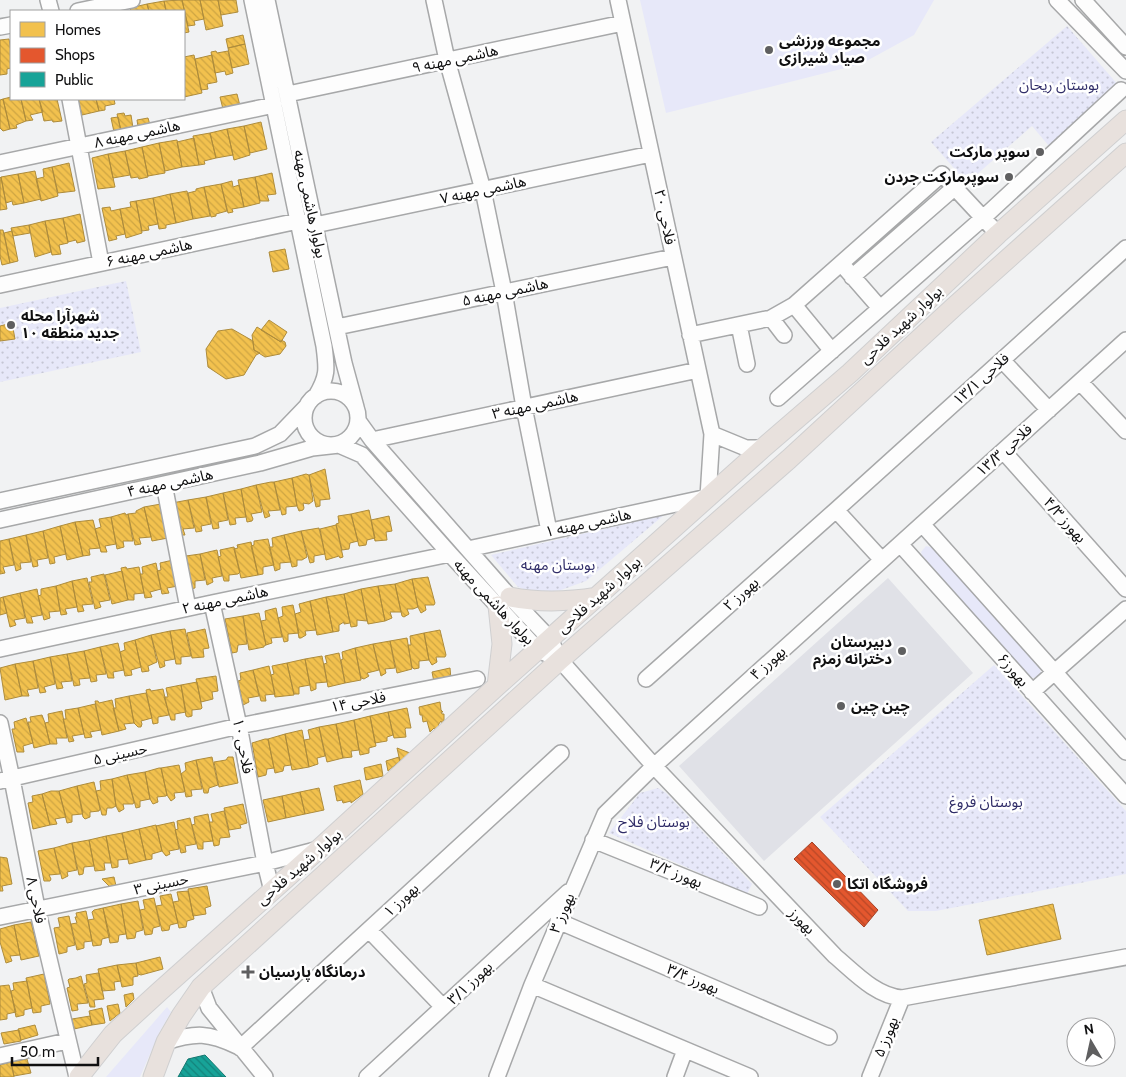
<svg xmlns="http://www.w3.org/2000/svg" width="1126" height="1077" font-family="Cabin,'Noto Sans Arabic',sans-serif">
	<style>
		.built { fill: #e0e1e7 }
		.green { fill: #e7e8f9 }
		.park { fill: url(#park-dots) }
		.homes { fill: url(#homes-back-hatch); stroke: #ae8c3c }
		.shops { fill: url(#shops-back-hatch); stroke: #a44225 }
		.public { fill: url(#public-back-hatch); stroke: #157770 }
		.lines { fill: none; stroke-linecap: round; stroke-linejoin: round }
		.minor-casing { stroke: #a7a8a9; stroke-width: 18 }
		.major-casing { stroke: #cfcfd0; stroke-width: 21 }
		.minor { stroke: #fdfdfd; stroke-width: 15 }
		.major { stroke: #e8e1dd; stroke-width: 19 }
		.poi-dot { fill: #5f5f60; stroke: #fff; stroke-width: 2 }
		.labels { text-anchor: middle; stroke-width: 5; stroke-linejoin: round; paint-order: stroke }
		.poi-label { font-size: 15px; font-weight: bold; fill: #101011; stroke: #fff; text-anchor: start }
		.street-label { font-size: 15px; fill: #101011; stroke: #fff }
		.park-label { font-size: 15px; fill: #302d68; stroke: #fff }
	</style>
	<defs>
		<pattern id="park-dots" width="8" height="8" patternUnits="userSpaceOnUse" patternTransform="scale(1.25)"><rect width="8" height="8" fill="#e7e8f9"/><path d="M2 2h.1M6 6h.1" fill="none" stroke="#c5c6d4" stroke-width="1.8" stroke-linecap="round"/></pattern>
		<pattern id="homes-back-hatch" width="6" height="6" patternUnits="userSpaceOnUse" patternTransform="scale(1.25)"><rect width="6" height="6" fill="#f2c14e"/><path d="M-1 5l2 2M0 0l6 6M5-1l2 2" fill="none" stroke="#cea543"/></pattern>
		<pattern id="shops-back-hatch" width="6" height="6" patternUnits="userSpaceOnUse" patternTransform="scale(1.25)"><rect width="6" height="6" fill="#e4572e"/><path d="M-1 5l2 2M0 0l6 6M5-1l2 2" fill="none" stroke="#b74726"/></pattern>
		<pattern id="public-back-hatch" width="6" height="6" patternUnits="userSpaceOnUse" patternTransform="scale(1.25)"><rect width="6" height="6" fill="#17a398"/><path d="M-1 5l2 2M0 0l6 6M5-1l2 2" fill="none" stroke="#13837b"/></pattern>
	</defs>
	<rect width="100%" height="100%" fill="#f1f2f3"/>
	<!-- built -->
	<path class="built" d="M888,578l85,95 -209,188 -85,-95z"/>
	<!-- green -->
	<path class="green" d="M640,0h294l-20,35 -53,29 -195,49z
		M926,546l8,2 105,118 2,7 -7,5 -6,-2 -105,-118 -2,-6z
		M167,1007l4,5 -11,19 -20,46h-34z"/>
	<!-- park -->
	<path class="park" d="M1067,26l52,60 -70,60 -17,-20 -65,57 -36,-41z
		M126,281l15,71 -141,30v-74z
		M664,515l-78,66 -25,9 -17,2 -15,-1 -11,-4 -27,-32z
		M994,665l132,146v63l-190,37h-28l-88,-94z
		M658,788l8,5 86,91 -5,10 -138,-61 31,-40z"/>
	<!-- homes -->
	<path class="homes" d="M182,0h18l4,19 -10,2 1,4 -7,1z
		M182,0l7,32 -5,1v-22h-18l-2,-10z
		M200,0h18l5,26 -17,4z
		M218,0h18l2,12 -17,3z
		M164,1l2,10h-17l-2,-7z
		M147,4l2,7h-18l-1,-3z
		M243,35l2,9 -17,4 -2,-9z
		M9,39l2,12v17l-4,1v5l-7,1v-35z
		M245,44l4,20 -17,4 -4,-20z
		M216,51l1,2 11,-2 5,22 -7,2 -1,-4 -10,2 -4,-21z
		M194,55l8,38 -18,4v-40z
		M212,55l5,27 -10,2 1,5 -7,1 -6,-31z
		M237,94l3,12 -17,3 -3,-12z
		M11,97v2h10l5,22 -10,4 1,3 -7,1 -7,-30z
		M3,99l7,30 -7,2 -3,-3v-28z
		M21,99h18l4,13 -13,3 3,5 -7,1z
		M39,99h18l5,22 -9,1 -1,-2 -8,1z
		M78,99h18l3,12 -17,4z
		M96,99h18l1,5 -10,2v4l-6,1z
		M124,113l1,3 6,-1 2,13 -12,3 -4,-17z
		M118,117l3,14 -7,1 -3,-14z
		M148,118l2,7 -12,2 -1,-7z
		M261,122l6,27 -17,4 -6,-27z
		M244,126l6,29 -16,5 -7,-31z
		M227,129l6,26 -17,3 -6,-25z
		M210,133l6,25 -12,3 1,3 -6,1 -6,-29z
		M194,138l5,27 -17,2 -5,-25z
		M177,140l5,27 -17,4 -6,-28z
		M159,143l6,30 -17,3 -6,-29z
		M142,147l6,30 -9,2 -1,-2 -7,1 -6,-27z
		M125,151l5,24 -17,3 -5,-24z
		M108,154l7,33 -17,2 -6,-31z
		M69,163l6,28 -17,2 -6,-26z
		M52,167l6,29 -17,5 -5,-22 8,-2 -1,-8z
		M35,171l6,28 -17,4 -6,-29z
		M272,173l4,21 -9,1 2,6h-9l-5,-24z
		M18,174l6,29 -11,2 -1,-4 -6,2 -5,-26z
		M1,177l6,32 -7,1v-32z
		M255,177l5,26 -16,4 -6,-27z
		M232,181l1,6 6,-2 5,22 -12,2 1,3 -5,1 -7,-29z
		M221,184l6,27 -11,3v2l-5,1 -7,-30z
		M204,187l6,29 -17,3 -5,-26 8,-2v-2z
		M187,191l6,28 -17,4 -6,-29z
		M170,194l6,29 -10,2v3l-7,1 -6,-31z
		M153,198l5,26 -10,2 1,4 -7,1 -6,-30z
		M136,201l6,32 -16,5 -6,-29 11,-2 -1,-5z
		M110,207l1,4 9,-2 5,25 -9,2 1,3 -8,2 -7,-33z
		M80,214l5,27 -8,2 -1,-3 -8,2 -5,-24z
		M63,218l5,25 -9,2 2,9 -9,1 -7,-34z
		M45,221l6,31 -16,5 -6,-32z
		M29,225l1,8 -17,3 -2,-8z
		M0,230h3l7,33 -8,2 -2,-9z
		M12,231l6,30 -8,2 -6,-30z
		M285,249l4,20 -16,3 -4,-20z
		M269,320l18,12 -6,10 -20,-12z
		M12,323l3,16 -15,2v-15z
		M257,327l24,15v-2l4,2 1,4 -6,8 -15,3 -11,-7 -2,-15z
		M232,329l21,12 1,9 6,3 -4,2 -12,20 -18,4 -18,-12 -2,-18 12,-18z
		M325,469l5,30 -10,1v6l-4,1 -7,-32z
		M306,474l3,1 4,26 -4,3 -6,-1 1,5 -1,2 -4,1 -2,-5 -5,-28z
		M292,478l5,28 -11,1v7l-4,1 -8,-33z
		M271,482h3l6,28 -12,1 2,5 -5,2 -9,-33z
		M256,485l6,27 -11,2 2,5 -1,2 -5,1 -6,-33z
		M241,489l5,28 -11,1 1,6 -6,1 -7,-32z
		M223,493l5,27 -10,2 1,6 -6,1 -7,-32z
		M206,497l5,27 -10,2 1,5 -6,1 -8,-32z
		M188,500l6,28 -11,1 2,6h-7l-6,-32z
		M161,504l7,34 -16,3 -8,-34z
		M144,507l7,30 -12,1 2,6 -6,1 -7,-31 8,-1v-2z
		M369,510l6,28 -8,2 -1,5 -7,1 -8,-32z
		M125,513l1,2 2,-1 5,27h-10l1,6 -7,2 -6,-32z
		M351,514l7,27 -8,2 -1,6 -7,1 -6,-26 3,-1 -1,-7z
		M389,516l3,15 -6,1 1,8 -12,1 -4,-21z
		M111,517l5,27 -11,2 2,6h-6l-6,-23 6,-2 -2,-8z
		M93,520l7,28 -11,1 1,6 -7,1 -8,-34z
		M75,522l8,34 -16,4 -7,-34z
		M336,525l7,32 -3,1 -1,-2 -13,4 -6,-31z
		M60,526l6,28 -12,3 1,6 -5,1 -7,-33z
		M319,528l6,26 -11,2v6l-4,1 -9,-32z
		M43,531l5,27 -11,2 1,6 -5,1 -7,-32z
		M301,531l6,26 -5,3h-5v6l-5,1 -8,-32z
		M26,535l5,27 -11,1 1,6 -5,2 -7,-32z
		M284,535l7,27 -11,1v6l-5,2 -6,-24h4l-1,-9z
		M9,539l5,26 -11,2 2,6 -5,1v-33z
		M268,539l6,26 -11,2v7l-5,1 -7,-29 3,-1v-4z
		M251,542l7,33 -17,3 -7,-29 4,-1 -1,-3z
		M234,547l6,25 -2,2 -9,1v6h-5l-6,-24 3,-1 -1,-6z
		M217,550l5,26 -10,2 1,4 -6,3 -7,-31z
		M200,554l5,26 -10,1v7l-5,1 -5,-23 3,-1 -2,-9z
		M173,560l5,26 -11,2 2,5 -7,1 -5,-23 4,-1 -1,-7z
		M156,563l5,26 -11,3 2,5 -7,1 -5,-24h3l-1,-7z
		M126,567l1,2 12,-2 5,26 -10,1v6h-6l-7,-32z
		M122,571l6,29 -16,4 -7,-29z
		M104,574l6,26 -11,2 2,5 -6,2 -6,-27h3l-1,-5z
		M428,577l7,26 -1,2h-9l1,5 -5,3 -3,-6 -6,-28z
		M87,578l6,26 -11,1 2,6 -6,1 -6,-31z
		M412,579l6,28 -5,2h-6l2,5 -5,3 -2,-1 -7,-32z
		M72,581l5,26 -12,2 2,5 -6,1 -5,-29z
		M395,584l6,28h-11l2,6 -7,3 -7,-35z
		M56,586l4,25 -11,1 1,6 -6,2 -6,-24 3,-1v-6z
		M378,586l7,35 -17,3 -7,-35z
		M37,589l5,26 -11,2 2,6h-6l-7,-30z
		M361,589l6,32 -10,-1v6l-6,1 -7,-33z
		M20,593l5,25 -11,2 2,5 -6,2 -7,-30z
		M344,594l6,29 -6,1v-2l-5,3v6l-6,1 -7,-35z
		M3,597l4,16 -7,2v-17z
		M326,597l7,35 -16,3 -7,-34z
		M310,601l6,29 -11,1 1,4 -5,3h-2l-4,-24 6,-2 -2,-8z
		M293,605l6,28 -11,1v7l-4,1 -6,-24 5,-2 -1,-9z
		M276,608l6,29 -11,1 1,5 -6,2 -5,-24 5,-1 -1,-9z
		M259,613l7,32 -2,1v1l-15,3 -6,-34z
		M243,616l4,28 -9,1 -1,7 -5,1 -7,-34z
		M185,629l6,27 -10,1v7h-5l-6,-33z
		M205,629l4,19 -6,1 1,8 -12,1 -5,-25z
		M440,630l6,25 -1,2h-9l1,5 -5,3 -3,-5 -5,-27z
		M170,631l5,28 -11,2 1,5 -5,2 -9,-33z
		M424,633l5,27 -10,1v7l-5,1 -2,-2 -4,-22h3l-1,-9z
		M151,635l6,27 -9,4 1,5 -7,1 -7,-32z
		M407,638l5,31 -15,4 -7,-32z
		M135,640l6,27 -10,3 1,5 -7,1 -5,-24 5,-2 -1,-7z
		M390,641l5,27 -10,1 1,4 -5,3 -8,-32z
		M118,643l6,27 -11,2 1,6h-6l-8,-31z
		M373,644l6,26 -12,3 2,3 -5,3 -3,-1 -6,-30z
		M100,647l6,27 -10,1 1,6 -6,1 -7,-31z
		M355,648l6,32 -16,3 -4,-23 2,-1 -1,-7z
		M84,651l6,27 -11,1 1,6 -6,1 -7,-32z
		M339,653l6,30 -17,4 -4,-23 3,-1 -2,-7z
		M67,654l5,27 -11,1 2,6 -6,1 -7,-32z
		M322,656l5,26 -11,1v6l-5,2 -6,-32z
		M50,657l5,27 -11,3 2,5 -6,1 -7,-32z
		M305,659l5,26 -11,2v7h-5l-7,-31z
		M33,661l5,27 -11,2 2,6h-7l-7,-32z
		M287,663l7,32 -19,2 -4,-22 3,-1 -2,-8z
		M15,664l7,32 -17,4 -5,-32z
		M269,666l6,28 -10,1 1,6h-5l-8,-31z
		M450,668l1,11 -17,3 -2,-10z
		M253,670l6,26 -11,2 1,4 -6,3 -5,-24 3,-1 -1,-7z
		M216,676l2,15 -6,1 1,7 -12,3 -5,-23z
		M197,682l5,26 -1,1 -9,1v6l-4,1 -2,-1 -5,-31z
		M181,685l5,27 -11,2v6h-4l-7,-23h4l-2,-9z
		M150,689l1,2 12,-2 6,26 -11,2v6l-5,1 -7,-34z
		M146,693l6,25 -11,3 1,3 -1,3h-3l-4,-4 -5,-27z
		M129,696l5,27 -10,1 2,5 -7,2 -6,-23h3l-1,-9z
		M112,700l7,31 -17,4 -7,-34h3l1,2z
		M440,702l1,8 2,2h-2l1,2h2v6l-2,3 -1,-2 -3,4 1,1 -4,4 -1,-2 -4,4 -3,-11 -4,1 -1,-7h-2l-1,-8z
		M95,704l6,26 -11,2 2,5 -7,1 -7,-30z
		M78,708l6,26 -12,2 2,5 -5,1 -6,-23h3l-1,-9z
		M407,708l4,20h-5l-1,1 1,8 -12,1 -6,-26z
		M62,711l5,27h-11l1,6h-7l-5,-21 4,-1 -1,-8z
		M388,712l5,23 -6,2v4l-12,2 -5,-27z
		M42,715l3,8 5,21 -16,4 -6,-26h3l-1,-5z
		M370,716l6,30 -7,2v5l-9,2 -6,-35z
		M26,718l7,25 -10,3 1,6h-7l-5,-23h3l-1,-7z
		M354,720l5,30 -8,1 1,6 -9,1 -7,-34z
		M336,724l7,34 -16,4 -8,-35z
		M319,727l6,29 -8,2 1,6 -9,3 -5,-27 6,-1 -2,-9z
		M302,730l7,37 -17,3 -7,-36z
		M285,734l6,31 -7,1 -1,5 -8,2 -7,-34z
		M265,739h3l6,29 -7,1 -1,6 -8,2 -6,-34z
		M397,748l13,5 -10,8 -1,-4z
		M212,757l6,28 -9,3 -1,5h-4l-8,-33z
		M228,757h5l5,26 -19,4 -5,-25 12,-2z
		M399,757l1,4 -12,10 -2,-10z
		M196,760l6,29 -11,1 1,6 -6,1 -5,-23 5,-4 -1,-7z
		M381,764l2,12 -17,4 -2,-12z
		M179,765l6,26 -1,1 -10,1 1,5 -4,3 -4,-6 -6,-27z
		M159,768h2l6,27 -1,1 -9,1 1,5 -5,2 -3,-5 -5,-27z
		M145,772l5,27 -10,2v6l-4,1 -9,-33z
		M127,775l7,27 -1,2h-10l1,5 -5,3 -3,-6 -4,-27z
		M112,779l4,27 -4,2h-5l-1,7h-4l-6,-24 5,-1 -1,-9z
		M360,780l3,14 -12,9v-2l-8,2 -1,-3 -5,1 -3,-15z
		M94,782l6,27 -1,2 -9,1v5l-5,2 -2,-2 -6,-31z
		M77,786l6,27 -1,1 -10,1v7l-5,1 -8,-32z
		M319,788l5,22 -19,4 -5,-22z
		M51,791h8l7,26 -11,2 2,5 -7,1 -8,-31z
		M300,792l5,22 -19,4 -4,-22z
		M42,794l8,31 -17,4 -5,-26 5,-1 -1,-6z
		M282,796l4,22 -18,4 -5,-22z
		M243,804l4,19 -7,2 1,3 -12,2 -5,-22z
		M224,811l6,26 -10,1 -1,7 -5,1 -5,-24h4l-2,-8z
		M208,814l5,27 -10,1v7h-5l-6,-24 3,-1 -1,-7z
		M190,818l6,26 -11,2 1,6 -5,1 -6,-23 3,-1 -1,-8z
		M174,822l5,27 -10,2 1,3 -4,2 -4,-5 -6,-25z
		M156,825l6,26 -10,3v5l-6,1 -7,-31z
		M139,829l7,31 -17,4 -7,-31z
		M122,833l6,26 -10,1v7l-6,1 -6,-32z
		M106,836l5,27h-7l1,7 -10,1 -6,-31z
		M89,840l5,26 -10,1 -1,7 -4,1 -7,-32z
		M72,843l5,27 -10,2 1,4 -6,3 -8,-31z
		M54,848l6,26 -11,1 2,4 -1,2h-6l-6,-30z
		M0,857l7,1 5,26 -10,2 1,5h-3z
		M114,877l2,9 -6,1 -8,-8z
		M207,886l4,20 -6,2 1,6 -13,2 -5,-27z
		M188,891l6,28 -7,2 -1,6 -7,1 -6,-26 6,-1 -2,-9z
		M171,894l7,29 -8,2 -1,5 -7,1 -6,-25 6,-1 -2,-9z
		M154,898l6,28 -7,2 -1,6 -7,1 -5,-25 5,-1 -2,-9z
		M138,901l5,29 -7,2 -1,6 -8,1 -6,-35z
		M121,904l5,30 -7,1 -1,7 -8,1 -7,-35z
		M1053,904l8,35 -74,16 -8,-35z
		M103,908l7,29 -8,2 -1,6 -8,1 -5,-26 6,-1 -2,-7 2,-2z
		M86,911l6,30 -8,1v6l-7,2 -6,-26 6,-1 -2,-6h2l-1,-4z
		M69,916l6,29 -8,2v5l-8,2 -5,-26 6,-1 -2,-9z
		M31,922l8,34 -18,4 -7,-35z
		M14,925l6,30 -10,1 2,5 -6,2 -6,-21v-13z
		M160,957l3,12 -22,6 -3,-1 -2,-11z
		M136,963l2,13 -5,1v8l-11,2 -5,-22z
		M117,965l4,16 -7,1 1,8 -13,1 -4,-22z
		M98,973h1l5,26 -10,1 1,7h-5l-6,-23 3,-1 -1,-8z
		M44,974l6,30 -9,2v6l-8,1 -7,-35z
		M81,976l7,27 -11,1 1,6 -6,1 -5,-23 3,-1 -2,-7 1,-1 7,-1z
		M27,981l5,27 -8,2v5l-8,2 -5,-26 3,-1 -1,-7z
		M9,985l7,27 -9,2v5l-7,1v-34z
		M133,993l1,6 -8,8 -2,-12z
		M118,1004l2,9 -10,8 -3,-15z
		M102,1008l3,15 -13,2 -3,-14z
		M90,1016l2,9 -18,4 -2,-10z
		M35,1025l3,10 -17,5 -3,-11z
		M19,1030l2,11 -17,3 -3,-11z
		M27,1059l4,14 -17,3 -3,-14z
		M11,1062l3,15h-14v-12z"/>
	<!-- shops -->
	<path class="shops" d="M812,842l66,68 -14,17 -70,-68z"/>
	<!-- public -->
	<path class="public" d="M205,1055l21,22h-48l10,-18z"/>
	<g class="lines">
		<!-- minor casing -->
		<g class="minor-casing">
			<path id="minor" d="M48,0l3,11
				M252,0l72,346c3,23 4,30 -8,50
				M267,0l77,363 12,44
				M434,0l13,60 36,130 21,102 20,115 25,124
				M1057,0l69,71
				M1083,0l43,47
				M78,11l54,-11
				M0,27l11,-2
				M288,94l335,-71
				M70,99l31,164
				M0,163l274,-58
				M846,269l34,39
				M852,277l102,-89
				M0,285l298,-64 17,4 336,-71
				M794,305l38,46
				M771,318l13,17
				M739,325l8,39
				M337,327l336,-70
				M690,335l81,-17 23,-13 148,-131 56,60
				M1002,360l47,50
				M1080,382l46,49
				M304 418a27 27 0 1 1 54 0a27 27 0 1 1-54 0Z
				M778,398l205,-180 138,-128
				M359,422l13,18 138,157 40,42 10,21 94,106 181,190c20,17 41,40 67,42l224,-41
				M712,434l34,14h17
				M372,440l326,-70
				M1004,452l122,137
				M164,484l24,124
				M0,501l255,-55 25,-12 26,-27
				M836,510l46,50
				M0,520l260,-57 52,-15 27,-3 23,10 88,99 88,96 9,4
				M922,524l204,228
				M900,544l226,252
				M468,549l240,-52 4,-63 -94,-434
				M212,603l27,123 26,137 7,28
				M0,649l212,-46 238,-49
				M646,679l190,-169 290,-262
				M1032,692l94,-83
				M0,723l12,56 25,129 40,169
				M0,781l239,-55 238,-47
				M593,840l166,67
				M0,917l265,-54 54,-14
				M558,921l271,116
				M369,930l74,77
				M532,985l218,92
				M201,987l8,21 56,69
				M166,1042c30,-10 43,-9 71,4
				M240,1048l321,-295
				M0,1056l67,-15
				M367,1077l201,-185
				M497,1077l35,-92 73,-171 49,-48 472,-426
				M675,1077l10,-27
				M870,1077l32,-79"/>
		</g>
		<!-- major casing -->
		<g class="major-casing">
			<path id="major" d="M510,597c30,6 57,5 87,0
				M497,686l5,-42 -4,-38
				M79,1077l34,-43 47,-43 160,-143 177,-162 266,-238 87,-75 148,-139 128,-114
				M153,1077l13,-35 15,-26 20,-29 359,-327 229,-201 166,-153 171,-153"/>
		</g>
		<!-- minor -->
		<use href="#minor" class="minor"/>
		<!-- major -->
		<use href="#major" class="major"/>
	</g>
	<!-- markers -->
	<g class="poi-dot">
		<circle cx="769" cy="50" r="5"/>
		<circle cx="1040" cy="152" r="5"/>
		<circle cx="1009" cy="177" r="5"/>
		<circle cx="11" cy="325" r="5"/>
		<circle cx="902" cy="651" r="5"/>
		<circle cx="841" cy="706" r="5"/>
		<circle cx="837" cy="884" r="5"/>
		<path d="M245.5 964.5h5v5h5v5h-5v5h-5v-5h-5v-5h5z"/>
	</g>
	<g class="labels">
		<!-- poi labels -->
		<g class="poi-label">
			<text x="779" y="46">مجموعه ورزشی<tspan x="779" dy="17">صیاد شیرازی</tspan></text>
			<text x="1030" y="157" text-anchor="end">سوپر مارکت</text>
			<text x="999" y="182" text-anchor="end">سوپرمارکت جردن</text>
			<text x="21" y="321">شهرآرا محله<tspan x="21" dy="17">جدید منطقه ۱۰</tspan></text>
			<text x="892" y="647" text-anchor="end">دبیرستان<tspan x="892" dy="17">دخترانه زمزم</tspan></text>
			<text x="851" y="711">چین چین</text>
			<text x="847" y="889">فروشگاه اتکا</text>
			<text x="259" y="977">درمانگاه پارسیان</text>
		</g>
		<!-- street labels -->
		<g class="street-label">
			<text transform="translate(455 59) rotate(-12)" y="5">هاشمی مهنه ۹</text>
			<text transform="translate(137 134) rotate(-12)" y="5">هاشمی مهنه ۸</text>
			<text transform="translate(483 190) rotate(-12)" y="5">هاشمی مهنه ۷</text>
			<text transform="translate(310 204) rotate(78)" y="5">بولوار هاشمی مهنه</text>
			<text transform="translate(665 217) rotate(78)" y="5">فلاحی ۲۰</text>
			<text transform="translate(149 253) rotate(-12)" y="5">هاشمی مهنه ۶</text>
			<text transform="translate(505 292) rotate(-12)" y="5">هاشمی مهنه ۵</text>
			<text transform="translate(901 325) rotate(-43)" y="5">بولوار شهید فلاحی</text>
			<text transform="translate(981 379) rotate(-42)" y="5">فلاحی ۱۳/۱</text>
			<text transform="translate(535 405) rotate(-12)" y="5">هاشمی مهنه ۳</text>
			<text transform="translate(1004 450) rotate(-42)" y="5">فلاحی ۱۳/۳</text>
			<text transform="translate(170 483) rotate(-12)" y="5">هاشمی مهنه ۴</text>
			<text transform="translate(1065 520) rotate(48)" y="5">بهورز ۴/۳</text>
			<text transform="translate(588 523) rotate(-12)" y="5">هاشمی مهنه ۱</text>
			<text transform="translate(741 594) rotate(-42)" y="5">بهورز ۲</text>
			<text transform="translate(599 595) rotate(-42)" y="5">بولوار شهید فلاحی</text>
			<text transform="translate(225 600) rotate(-12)" y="5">هاشمی مهنه ۲</text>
			<text transform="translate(494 602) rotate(47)" y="5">بولوار هاشمی مهنه</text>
			<text transform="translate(768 663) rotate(-42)" y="5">بهورز ۴</text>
			<text transform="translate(1013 670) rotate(49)" y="5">بهورز۶</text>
			<text transform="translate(358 702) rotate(-11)" y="5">فلاحی ۱۴</text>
			<text transform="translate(243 746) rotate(79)" y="5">فلاحی ۱۰</text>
			<text transform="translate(120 754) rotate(-13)" y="5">حسینی ۵</text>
			<text transform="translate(299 867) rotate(-41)" y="5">بولوار شهید فلاحی</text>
			<text transform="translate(676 873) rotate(22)" y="5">بهورز ۳/۲</text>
			<text transform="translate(161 884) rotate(-12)" y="5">حسینی ۳</text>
			<text transform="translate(36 900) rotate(78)" y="5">فلاحی ۸</text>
			<text transform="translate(401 900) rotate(-43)" y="5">بهورز ۱</text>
			<text transform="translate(562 913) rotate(-67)" y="5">بهورز ۳</text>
			<text transform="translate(802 921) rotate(46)" y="5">بهورز</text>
			<text transform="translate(693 979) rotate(23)" y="5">بهورز ۳/۴</text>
			<text transform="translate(470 983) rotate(-43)" y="5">بهورز ۳/۱</text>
			<text transform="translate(886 1037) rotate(-68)" y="5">بهورز ۵</text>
		</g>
		<!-- park labels -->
		<g class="park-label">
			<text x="1059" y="90">بوستان ریحان</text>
			<text x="558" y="570">بوستان مهنه</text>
			<text x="986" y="807">بوستان فروغ</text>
			<text x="654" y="827">بوستان فلاح</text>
		</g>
	</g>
	<!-- legend -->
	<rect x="10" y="10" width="175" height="90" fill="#ffffff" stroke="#9f9fa0"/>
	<rect x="20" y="22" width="25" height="15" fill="#f2c14e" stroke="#9f9fa0"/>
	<text x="55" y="35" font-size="15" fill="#101011">Homes</text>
	<rect x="20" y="48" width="25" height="15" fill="#e4572e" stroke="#9f9fa0"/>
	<text x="55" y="60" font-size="15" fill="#101011">Shops</text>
	<rect x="20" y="72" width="25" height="15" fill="#17a398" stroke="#9f9fa0"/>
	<text x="55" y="85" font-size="15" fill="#101011">Public</text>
	<!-- north arrow -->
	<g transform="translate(1091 1042) rotate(351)"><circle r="24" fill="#ffffff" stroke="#9f9fa0"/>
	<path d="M0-4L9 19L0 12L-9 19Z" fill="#5f5f60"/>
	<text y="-8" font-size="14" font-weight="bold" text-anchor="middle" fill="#101011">N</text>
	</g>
	<!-- scale -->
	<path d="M12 1057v8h86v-8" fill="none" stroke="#101011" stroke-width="2.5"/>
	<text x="20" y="1057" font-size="15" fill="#101011" stroke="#ffffff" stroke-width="4" paint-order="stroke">50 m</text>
</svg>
